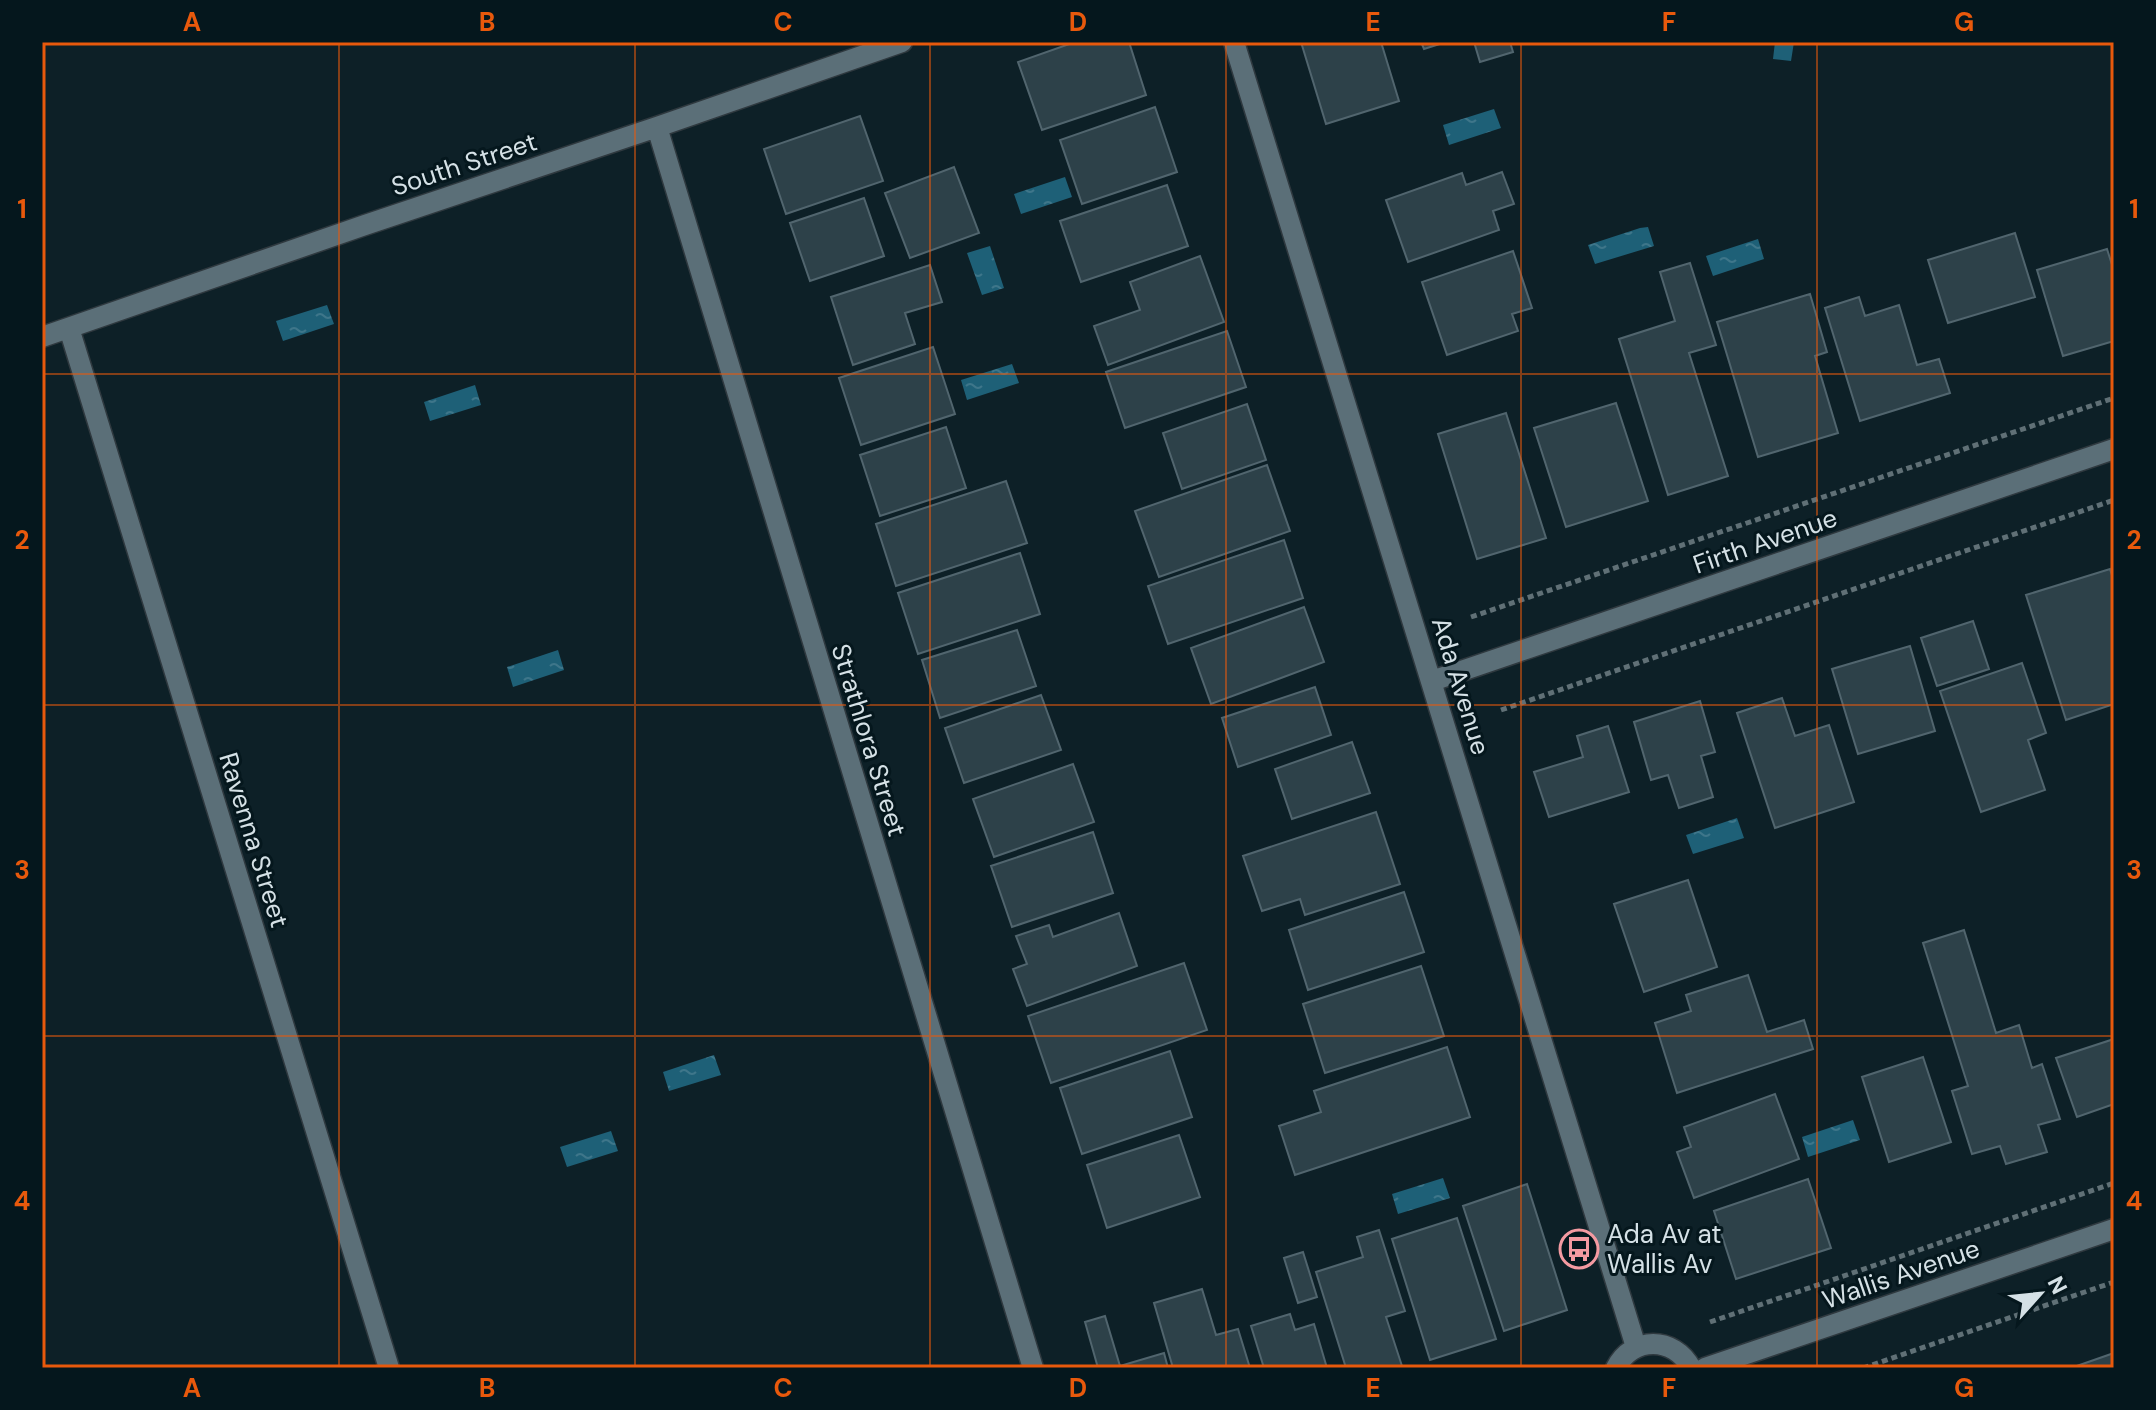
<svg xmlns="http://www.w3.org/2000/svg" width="2156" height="1410" font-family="'DM Sans',sans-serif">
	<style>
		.water { fill: url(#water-ripples) }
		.building { fill: #2d4149; stroke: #51656e; stroke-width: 2 }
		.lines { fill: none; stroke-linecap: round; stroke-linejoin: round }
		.street-casing { stroke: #2f393f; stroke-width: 23 }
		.path { stroke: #607076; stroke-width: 5; stroke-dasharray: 6 4; stroke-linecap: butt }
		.street { stroke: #5b6f78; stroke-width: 20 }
		.grid { fill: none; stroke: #e8590c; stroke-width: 2; stroke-opacity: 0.55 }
		.labels { text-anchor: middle; stroke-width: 6; stroke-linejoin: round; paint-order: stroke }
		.street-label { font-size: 26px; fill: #d5e1e6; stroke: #05171d }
		.poi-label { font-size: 26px; fill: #d5e1e6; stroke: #05171d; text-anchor: start }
		.neatline { fill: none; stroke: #e8590c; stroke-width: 3 }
		.grid-label { font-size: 26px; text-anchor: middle; font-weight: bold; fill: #e8590c }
	</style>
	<defs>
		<pattern id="water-ripples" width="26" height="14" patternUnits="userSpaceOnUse" patternTransform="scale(2)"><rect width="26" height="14" fill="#1e6077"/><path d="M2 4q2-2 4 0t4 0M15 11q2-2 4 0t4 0" fill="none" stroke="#3e768a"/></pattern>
	</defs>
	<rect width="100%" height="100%" fill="#0d2027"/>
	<!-- water -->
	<path class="water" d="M1775,42h19l-3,19 -18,-2z
		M1494,109l7,19 -52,17 -6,-20z
		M1065,177l7,20 -51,17 -7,-20z
		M1648,227l6,19 -59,18 -7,-19 52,-17z
		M1758,239l6,20 -51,17 -7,-20z
		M990,246l14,42 -22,7 -15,-42z
		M327,305l7,19 -51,17 -7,-20z
		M1012,364l7,19 -52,17 -6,-20z
		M475,385l6,20 -51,16 -6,-19z
		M558,650l6,20 -51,17 -6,-20z
		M1737,818l7,20 -51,16 -7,-19z
		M714,1055l7,20 -52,16 -6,-19z
		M1853,1120l7,20 -52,17 -6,-20z
		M611,1131l7,20 -51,16 -7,-20z
		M1443,1178l7,20 -52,16 -6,-20z"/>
	<!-- building -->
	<path class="building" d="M1075,42h54l17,53 -104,35 -24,-68z
		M1301,42h80l18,59 -73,23z
		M1421,42h25l-22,7z
		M1474,42h36l3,10 -33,10z
		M1155,107l22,65 -95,32 -22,-64z
		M860,116l23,65 -97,33 -22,-65z
		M954,167l25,66 -69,25 -25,-65z
		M1502,172l12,32 -21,7 6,19 -91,32 -22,-62 76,-27 4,12z
		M1167,185l21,61 -107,36 -21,-61z
		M864,198l20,58 -74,25 -20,-58z
		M2015,233l20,64 -87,26 -20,-63z
		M2107,249l7,22v70l-51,15 -26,-86z
		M1513,251l19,57 -20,6 6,17 -71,24 -25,-73z
		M1200,256l24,66 -116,43 -14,-39 46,-16 -10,-28z
		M1690,263l26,82 -27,8 39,123 -60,19 -49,-156 56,-18 -15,-49z
		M930,265l12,37 -37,11 10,31 -62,21 -22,-68z
		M1810,294l17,58 -12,4 23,77 -80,24 -41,-135z
		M1859,297l6,19 34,-11 18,60 22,-6 11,34 -90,28 -35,-113z
		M1227,331l19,56 -121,41 -19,-56z
		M933,347l22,67 -94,31 -22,-67z
		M1616,403l32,98 -82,26 -32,-99z
		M1247,404l19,56 -84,29 -19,-56z
		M1506,413l40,125 -69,21 -39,-125z
		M946,427l20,61 -86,28 -20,-61z
		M1267,465l23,66 -131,46 -24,-66z
		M1006,481l21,62 -131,43 -20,-62z
		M1284,540l19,58 -135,46 -20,-58z
		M1020,553l20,61 -122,40 -20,-61z
		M2110,569l4,13v122l-48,16 -40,-125z
		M1304,607l20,55 -113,42 -20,-56z
		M1973,621l16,48 -52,17 -16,-48z
		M1017,630l19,56 -96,32 -18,-58z
		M1910,646l25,85 -77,23 -26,-85z
		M2022,663l24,70 -18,7 17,50 -64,22 -41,-121z
		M1315,687l16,48 -93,32 -16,-49z
		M1041,695l20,55 -97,33 -19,-55z
		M1782,698l13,38 34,-11 25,77 -79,26 -38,-115z
		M1700,701l15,51 -14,4 12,41 -34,11 -11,-33 -17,5 -17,-58z
		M1608,726l21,66 -80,25 -15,-45 49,-15 -6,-21z
		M1352,742l18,51 -78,26 -17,-50z
		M1073,764l21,58 -100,35 -21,-58z
		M1376,812l24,72 -95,31 -5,-16 -38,12 -19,-55z
		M1093,832l20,61 -101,34 -21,-61z
		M1688,880l29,87 -73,25 -30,-88z
		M1404,892l20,60 -116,38 -19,-60z
		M1119,913l18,53 -110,40 -14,-37 14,-5 -11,-28 33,-11 4,12z
		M1964,930l32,103 23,-8 13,43 10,-4 18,55 -22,6 9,27 -41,12 -6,-18 -28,8 -20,-63 16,-5 -45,-143z
		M1184,963l23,67 -156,53 -23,-67z
		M1421,966l23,70 -119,37 -22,-69z
		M1748,975l19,57 37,-12 9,29 -136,44 -22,-70 36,-12 -5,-16z
		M2114,1039v65l-37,13 -21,-59z
		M1447,1047l23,70 -175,58 -16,-49 42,-14 -7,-21z
		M1170,1051l22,66 -110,37 -22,-66z
		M1923,1057l28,85 -62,20 -27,-85z
		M1775,1094l24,65 -105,39 -17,-46 14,-5 -7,-20z
		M1179,1135l21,62 -93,31 -20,-63z
		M1808,1179l23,69 -95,31 -22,-68z
		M1527,1184l40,126 -63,21 -41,-125z
		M1457,1218l39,121 -66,21 -38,-121z
		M1379,1230l26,81 -19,6 16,49 -6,2h-50l-30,-96 47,-15 -6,-20z
		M1303,1252l14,45 -19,6 -14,-45z
		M1202,1289l14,46 22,-6 12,39h-77l-19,-65z
		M1290,1314l5,16 19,-6 13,44h-63l-13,-42z
		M1105,1316l15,50 44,-13 4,15h-70l-13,-46z
		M2114,1353v15h-43z"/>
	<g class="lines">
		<!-- street casing -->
		<g class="street-casing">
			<path id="street" d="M1234,42l402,1305
				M657,127l376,1241
				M69,328l320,1040
				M42,337l323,-112 292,-98 245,-85
				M1432,681l682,-232
				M1616,1368c16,-32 58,-32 75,0
				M1705,1368l409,-139"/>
		</g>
		<!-- path -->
		<path class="path" d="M1471,617l643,-219
			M1501,710l613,-210
			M1710,1322l404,-139
			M1863,1368l251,-86"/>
		<!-- street -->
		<use href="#street" class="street"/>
	</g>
	<!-- grid -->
	<path class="grid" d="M339,42v1326M635,42v1326M930,42v1326M1226,42v1326M1521,42v1326M1817,42v1326M42,374h2072M42,705h2072M42,1036h2072"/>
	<!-- icons -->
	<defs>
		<g id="bus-ring" transform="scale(2)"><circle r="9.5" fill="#05171d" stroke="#f49aa1" stroke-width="1.5"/><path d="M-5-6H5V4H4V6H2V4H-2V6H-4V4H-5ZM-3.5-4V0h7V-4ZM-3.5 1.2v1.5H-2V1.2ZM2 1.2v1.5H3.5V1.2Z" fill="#f49aa1"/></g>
	</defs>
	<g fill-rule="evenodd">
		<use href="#bus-ring" x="1579" y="1249"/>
	</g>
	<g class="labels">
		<!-- street labels -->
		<g class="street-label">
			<text transform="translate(464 164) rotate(-18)" y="9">South Street</text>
			<text transform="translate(1765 541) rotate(-19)" y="9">Firth Avenue</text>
			<text transform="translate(1461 686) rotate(73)" y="9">Ada Avenue</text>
			<text transform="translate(869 740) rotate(73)" y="9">Strathlora Street</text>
			<text transform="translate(254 840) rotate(73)" y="9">Ravenna Street</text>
			<text transform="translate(1901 1274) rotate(-19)" y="9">Wallis Avenue</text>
		</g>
		<!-- poi labels -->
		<g class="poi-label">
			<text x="1607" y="1243">Ada Av at<tspan x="1607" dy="30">Wallis Av</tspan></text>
		</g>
	</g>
	<!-- border -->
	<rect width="2156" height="1410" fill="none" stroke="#05171d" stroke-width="88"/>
	<!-- north arrow -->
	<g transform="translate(2040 1294) rotate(63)" stroke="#05171d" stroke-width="6" paint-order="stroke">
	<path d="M0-6L14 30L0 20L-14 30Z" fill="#d5e1e6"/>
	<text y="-12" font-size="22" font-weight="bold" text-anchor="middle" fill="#d5e1e6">N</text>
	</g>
	<rect x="44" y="44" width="2068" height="1322" class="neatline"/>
	<g class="grid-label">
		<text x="192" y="31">A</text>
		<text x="487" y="31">B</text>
		<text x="783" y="31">C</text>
		<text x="1078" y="31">D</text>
		<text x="1373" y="31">E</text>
		<text x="1669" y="31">F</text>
		<text x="1964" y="31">G</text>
		<text x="22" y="218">1</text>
		<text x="2134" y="218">1</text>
		<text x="22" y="549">2</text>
		<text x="2134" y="549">2</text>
		<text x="22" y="879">3</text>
		<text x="2134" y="879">3</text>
		<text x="22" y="1210">4</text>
		<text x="2134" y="1210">4</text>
		<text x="192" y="1397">A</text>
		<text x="487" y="1397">B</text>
		<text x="783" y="1397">C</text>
		<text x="1078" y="1397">D</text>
		<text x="1373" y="1397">E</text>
		<text x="1669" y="1397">F</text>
		<text x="1964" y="1397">G</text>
	</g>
</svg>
